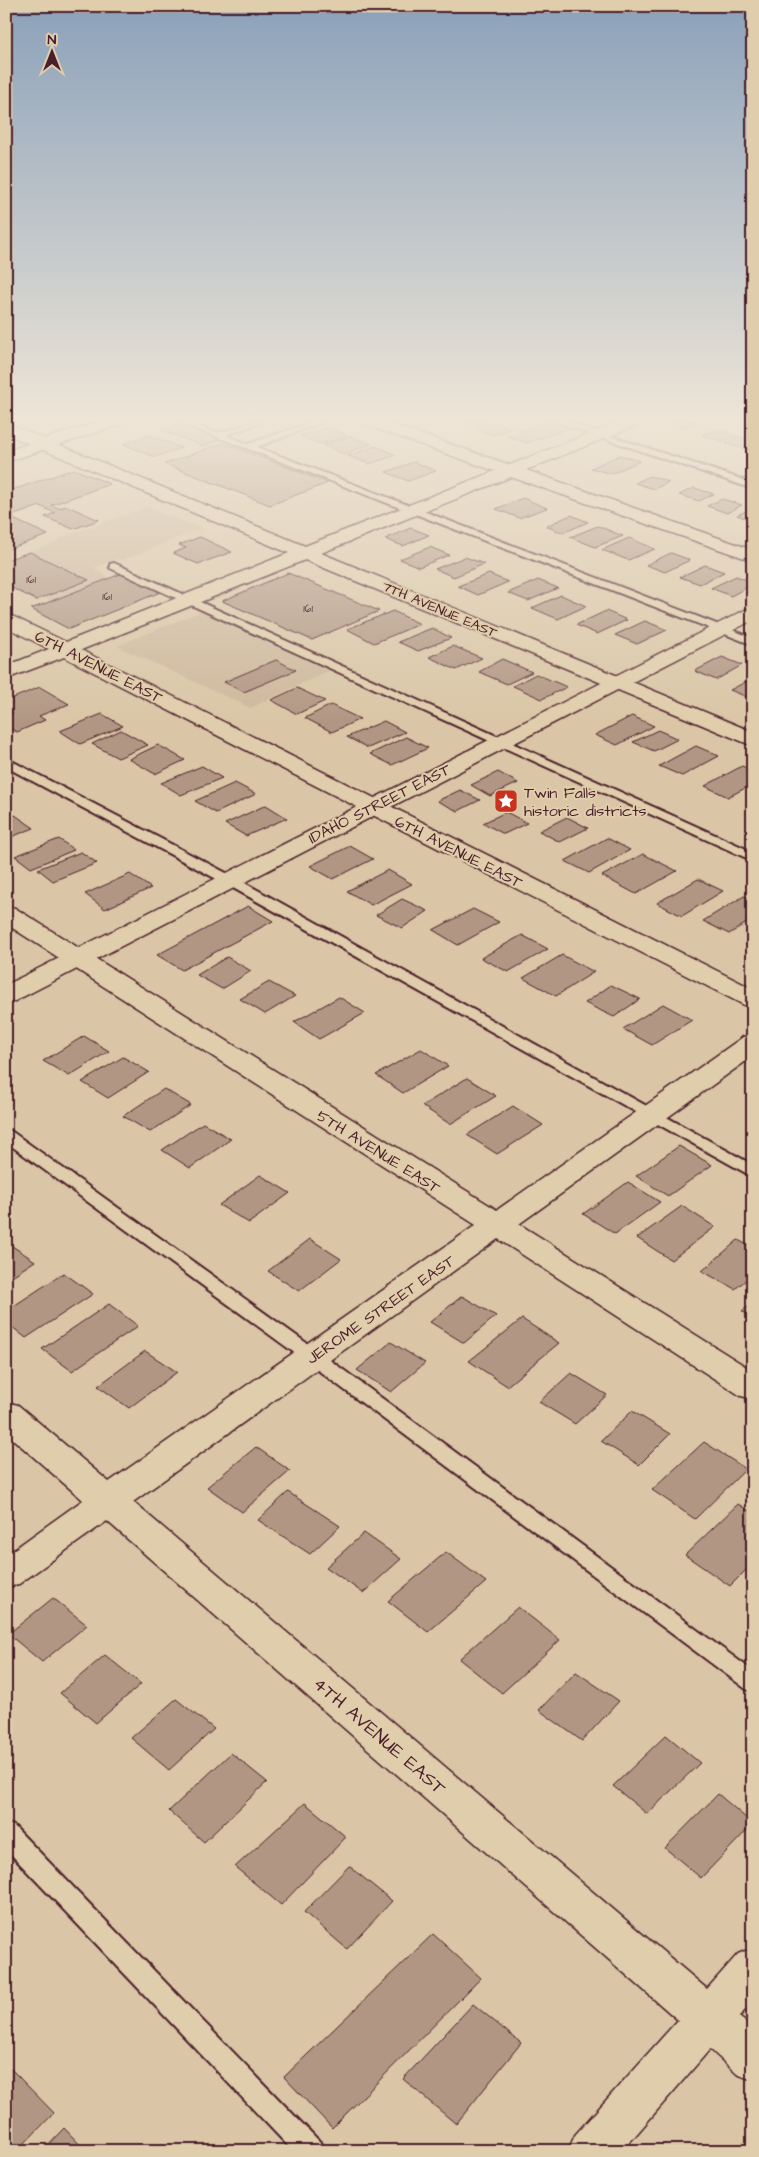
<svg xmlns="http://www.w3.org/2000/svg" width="759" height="2157" font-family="'Architects Daughter',sans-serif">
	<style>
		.built { fill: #ceb89c }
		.building { fill: #b19783; stroke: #4a1f2b }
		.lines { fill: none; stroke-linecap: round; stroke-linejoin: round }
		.lane-casing { stroke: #4a1f2b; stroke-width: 4 }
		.street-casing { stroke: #4a1f2b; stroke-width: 3 }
		.secondary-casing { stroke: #4a1f2b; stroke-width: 3 }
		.primary-casing { stroke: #4a1f2b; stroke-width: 3 }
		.lane { fill: #e0cdab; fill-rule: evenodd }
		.street { fill: #e0cdab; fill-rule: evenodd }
		.secondary { fill: #e0cdab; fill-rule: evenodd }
		.primary { fill: #e0cdab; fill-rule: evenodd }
		.labels { text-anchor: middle; stroke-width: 4; stroke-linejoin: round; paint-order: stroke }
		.far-number-label { font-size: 11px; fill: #643d41 }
		.far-street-label { font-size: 14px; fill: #4a1f2b; stroke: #e0cdab }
		.street-label { font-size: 16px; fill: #4a1f2b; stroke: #e0cdab }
		.poi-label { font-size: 16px; fill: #4a1f2b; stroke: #e0cdab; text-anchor: start }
		.near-street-label { font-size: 19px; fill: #4a1f2b; stroke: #e0cdab }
	</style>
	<rect width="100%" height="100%" fill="#dac6a6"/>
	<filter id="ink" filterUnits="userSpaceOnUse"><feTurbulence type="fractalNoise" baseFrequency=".02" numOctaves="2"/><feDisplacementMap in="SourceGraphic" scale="10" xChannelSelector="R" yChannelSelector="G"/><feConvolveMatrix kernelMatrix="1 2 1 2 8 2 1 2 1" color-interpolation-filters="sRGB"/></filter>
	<g filter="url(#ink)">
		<!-- built -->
		<path class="built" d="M146,507l56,21 -79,32 -6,-1 -23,9 15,10 -58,23 -8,-4 45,-17 -61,-27 27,-10 12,-7z
			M202,611l128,59 -79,38 -134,-62z"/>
		<!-- building -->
		<path class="building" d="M458,421h30l-16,5z
			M549,421l21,7 -43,15 -20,-7z
			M672,421h29l-14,6 -18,-5z
			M494,422l17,7 -18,6 -17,-7z
			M179,424l42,15 -18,7 -42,-16z
			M327,427l20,8 -27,9 -20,-8z
			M715,429l22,7 -13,6 -22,-7z
			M150,435l31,13 -26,9 -32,-13z
			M350,436l21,8 -27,10 -21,-9z
			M739,437l14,4v7l-4,2 -23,-6z
			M223,443l105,40 -58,22 -105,-41z
			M375,446l21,9 -27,9 -21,-8z
			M620,455l20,6 -29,13 -20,-6z
			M414,462l22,9 -28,10 -22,-9z
			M74,469l36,15 -59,21 7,3 9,-2 32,14 -26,9 -28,-12 10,-4 -15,-7 -31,11 39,18 -42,15v-58z
			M650,476l19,6 -15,7 -19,-6z
			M694,488l20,6 -15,7 -20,-6z
			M523,498l24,10 -28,10 -23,-9z
			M722,499l20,6 -15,8 -20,-7z
			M753,508v13l-16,-6z
			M571,515l17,7 -25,11 -17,-7z
			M598,526l25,10 -28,11 -25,-10z
			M411,528l18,7 -26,11 -18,-7z
			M200,537l32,15 -34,12 -25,-11 13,-5 -7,-3z
			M629,538l26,11 -27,11 -26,-10z
			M430,547l19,8 -30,12 -19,-8z
			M30,552l46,22 13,6 -53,20 -30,-15v-25z
			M671,553l19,7 -25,12 -19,-7z
			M465,557l19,7 -30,13 -19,-8z
			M705,565l19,7 -24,12 -20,-7z
			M123,573l40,18 -94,38 -38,-20z
			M288,573l91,38 -67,29 -90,-39z
			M489,574l19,8 -30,13 -20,-9z
			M736,576l17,6v2l-22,12 -20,-8z
			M538,580l20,8 -30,13 -20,-8z
			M561,595l25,11 -28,13 -26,-11z
			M393,611l27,13 -46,19 -27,-14z
			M606,611l21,9 -30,14 -21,-9z
			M645,621l22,9 -30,14 -22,-9z
			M432,628l19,10 -33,13 -20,-9z
			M453,646l29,12 -26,12 -27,-13z
			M722,657l20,8 -26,15 -21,-9z
			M502,659l30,13 -25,12 -28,-12z
			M276,660l20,10 -52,22 -20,-10z
			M536,674l31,13 -25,12 -29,-13z
			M753,678l-1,21 -22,-9z
			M40,687l29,17 -30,12 6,4 -28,12 -11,-6v-10l7,-3 -7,-4v-8z
			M297,688l28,13 -28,13 -26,-14z
			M331,705l29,14 -28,13 -27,-14z
			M102,714l21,12 -43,18 -20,-13z
			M632,716l22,10 -37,19 -22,-10z
			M384,721l21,11 -37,16 -21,-11z
			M121,730l27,15 -30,13 -26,-14z
			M658,730l20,9 -24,12 -21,-9z
			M406,737l22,11 -36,17 -22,-11z
			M158,745l27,15 -30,14 -26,-15z
			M696,746l23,10 -37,20 -23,-10z
			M202,766l20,12 -41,17 -20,-12z
			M742,766l11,5v13l-25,13 -23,-11z
			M498,772l20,11 -28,13 -19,-11z
			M235,783l21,11 -40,19 -21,-12z
			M460,790l20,10 -22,11 -21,-10z
			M266,805l21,13 -41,18 -21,-12z
			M506,812l21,11 -23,11 -21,-11z
			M15,815l19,13 -28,11v-20z
			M567,817l21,11 -28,14 -21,-11z
			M607,838l23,12 -41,23 -24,-12z
			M59,839l15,11 -43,18 -16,-12z
			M350,846l23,13 -40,20 -23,-13z
			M81,852l16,11 -44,18 -15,-12z
			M643,854l34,17 -41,23 -34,-18z
			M388,870l24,14 -41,21 -24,-14z
			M130,874l21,14 -46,21 -20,-15z
			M698,879l25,12 -41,25 -25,-13z
			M744,896l9,4v19l-24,15 -26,-13z
			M402,899l26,12 -26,17 -26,-13z
			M248,906l25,15 -91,49 -25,-15z
			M473,909l26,13 -41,23 -25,-15z
			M522,935l26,14 -40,23 -27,-14z
			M562,955l32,17 -38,24 -33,-18z
			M227,957l24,14 -29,18 -25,-14z
			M269,982l26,14 -30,18 -25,-15z
			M611,985l29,14 -26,18 -29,-14z
			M339,997l26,16 -46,26 -25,-17z
			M663,1004l29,16 -40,25 -29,-16z
			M84,1036l25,15 -40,25 -26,-15z
			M421,1049l27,17 -45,27 -27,-18z
			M123,1057l26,15 -41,26 -26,-16z
			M467,1078l29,18 -46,28 -28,-18z
			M164,1089l27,16 -41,27 -27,-16z
			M513,1106l30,19 -46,29 -30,-19z
			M203,1123l28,16 -41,29 -28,-18z
			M679,1146l33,19 -44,31 -32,-20z
			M260,1175l30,18 -41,30 -30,-18z
			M628,1182l32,20 -45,32 -32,-20z
			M682,1206l33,21 -44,33 -34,-22z
			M310,1239l31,20 -42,32 -31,-20z
			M738,1240l15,8v26l-18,15 -33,-18z
			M6,1242l29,19 -29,19z
			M64,1273l29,21 -67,44 -20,-16v-11z
			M462,1296l34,20 -32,27 -34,-21z
			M753,1303v15l-11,-7z
			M109,1304l29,22 -66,45 -30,-22z
			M522,1319l37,24 -52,43 -38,-25z
			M391,1342l34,21 -34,29 -34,-22z
			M145,1351l32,21 -48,36 -31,-22z
			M571,1373l36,22 -32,29 -36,-22z
			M632,1411l38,23 -31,31 -38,-24z
			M704,1442l42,27 -51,50 -43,-29z
			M256,1447l34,24 -48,41 -35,-25z
			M288,1492l52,34 -30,28 -52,-34z
			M738,1504l15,9v50l-23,23 -45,-31z
			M364,1533l37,26 -38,34 -37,-26z
			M446,1552l40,30 -58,50 -40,-31z
			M53,1598l34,27 -45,37 -34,-28z
			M518,1607l42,33 -58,53 -43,-34z
			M105,1655l36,29 -45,39 -36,-30z
			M576,1672l43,29 -37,40 -43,-31z
			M176,1699l38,30 -45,41 -38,-32z
			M666,1735l34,28 -53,51 -34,-28z
			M231,1753l36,29 -63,60 -35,-31z
			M718,1794l35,30 -52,54 -36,-30z
			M305,1803l41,34 -65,68 -46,-38z
			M349,1866l43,35 -45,48 -43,-37z
			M433,1934l48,44 -149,150 -48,-51z
			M473,2004l48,39 -65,81 -53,-45z
			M11,2069l43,44 -37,38h-11v-78z
			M64,2128l22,23h-44z"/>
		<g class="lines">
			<!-- lane casing -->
			<g class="lane-casing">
				<path id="lane" d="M176,421c16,-2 28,11 42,11 13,0 29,-11 46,-11l-38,14 22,9 67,-23h11l-69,26 496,191v7z
					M553,421h12l188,62v6z
					M114,563l639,289v9l-643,-293v-4z
					M6,758l228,119 519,288v12l-529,-294 -218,-116z
					M6,1129l5,2 308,221 434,319v21l-7,-3 -439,-327 -301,-220z
					M6,1823l8,3 306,316 3,9h-30l-287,-302z"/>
			</g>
			<!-- street casing -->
			<g class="street-casing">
				<path id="street" d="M361,421h22l127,44 111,-44h21l-2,3 -114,46 227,80v11l-242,-84 -190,76 432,179v14l-448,-186 -224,90 672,339v18l-9,-2 -680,-348 -58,22v-13l43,-17 -43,-22v-14l60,29 223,-89 -283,-119v-11l299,123 190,-75 -132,-47z
					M6,906l9,2 482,302 246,-173 10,-2v21l-234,168 234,147v28l-12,-3 -243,-157 -365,263 574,487 31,-35 15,-6v53l-14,16 14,11v52l-16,-6 -27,-25 -88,102h-54l7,-16 103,-115 -571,-499 -88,63 -13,4v-33l77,-55 -77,-67v-31l12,3 91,77 367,-257 -470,-301z"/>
			</g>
			<!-- secondary casing -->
			<g class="secondary-casing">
				<path id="secondary" d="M753,606v14l-738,381 -9,2v-18z"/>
			</g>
			<!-- primary casing -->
			<g class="primary-casing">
				<path id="primary" d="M101,421h23l-2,3 -116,38v-11z"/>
			</g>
			<!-- lane -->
			<use href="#lane" class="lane"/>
			<!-- street -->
			<use href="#street" class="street"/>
			<!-- secondary -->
			<use href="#secondary" class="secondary"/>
			<!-- primary -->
			<use href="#primary" class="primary"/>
		</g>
	</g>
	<!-- sky -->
	<linearGradient id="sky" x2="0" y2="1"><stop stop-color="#8ba1ba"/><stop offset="0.58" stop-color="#eee5d7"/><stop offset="1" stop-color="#eee5d7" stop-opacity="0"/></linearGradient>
	<rect width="759" height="723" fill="url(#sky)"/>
	<!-- icons -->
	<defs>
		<g id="sight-square" transform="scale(1.25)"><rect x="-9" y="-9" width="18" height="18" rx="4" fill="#c8321e" stroke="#e0cdab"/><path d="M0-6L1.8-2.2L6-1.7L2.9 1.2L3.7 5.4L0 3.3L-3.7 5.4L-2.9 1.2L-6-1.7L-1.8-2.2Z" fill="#fff"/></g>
	</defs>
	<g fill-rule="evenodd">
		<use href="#sight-square" x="506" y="801"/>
	</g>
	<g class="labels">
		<!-- far-number labels -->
		<g class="far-number-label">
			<text x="31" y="583">161</text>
			<text x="107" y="600">161</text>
			<text x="308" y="612">161</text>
		</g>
		<!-- far-street labels -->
		<g class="far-street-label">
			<text transform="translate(440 609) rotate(23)" y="5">7TH AVENUE EAST</text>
		</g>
		<!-- street labels -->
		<g class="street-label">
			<text transform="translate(99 666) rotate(27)" y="6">6TH AVENUE EAST</text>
			<text transform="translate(379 803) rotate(-27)" y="6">IDAHO STREET EAST</text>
			<text transform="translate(459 851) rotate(27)" y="6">6TH AVENUE EAST</text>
			<text transform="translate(379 1151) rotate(32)" y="6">5TH AVENUE EAST</text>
			<text transform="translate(380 1309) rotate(-35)" y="6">JEROME STREET EAST</text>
		</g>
		<!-- poi labels -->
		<g class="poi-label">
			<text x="524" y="798">Twin Falls<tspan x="524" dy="18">historic districts</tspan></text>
		</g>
		<!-- near-street labels -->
		<g class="near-street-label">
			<text transform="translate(380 1735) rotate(41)" y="7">4TH AVENUE EAST</text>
		</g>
	</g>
	<!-- margin -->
	<rect width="759" height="2157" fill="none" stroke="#e0cdab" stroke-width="25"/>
	<rect x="12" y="12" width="734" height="2132" fill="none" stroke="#4a1f2b" stroke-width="2" filter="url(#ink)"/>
	<!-- north arrow -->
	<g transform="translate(52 52)" stroke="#e0cdab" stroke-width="4" paint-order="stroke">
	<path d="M0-4L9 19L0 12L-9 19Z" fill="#4a1f2b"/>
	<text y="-8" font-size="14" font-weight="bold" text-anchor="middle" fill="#4a1f2b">N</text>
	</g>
</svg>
